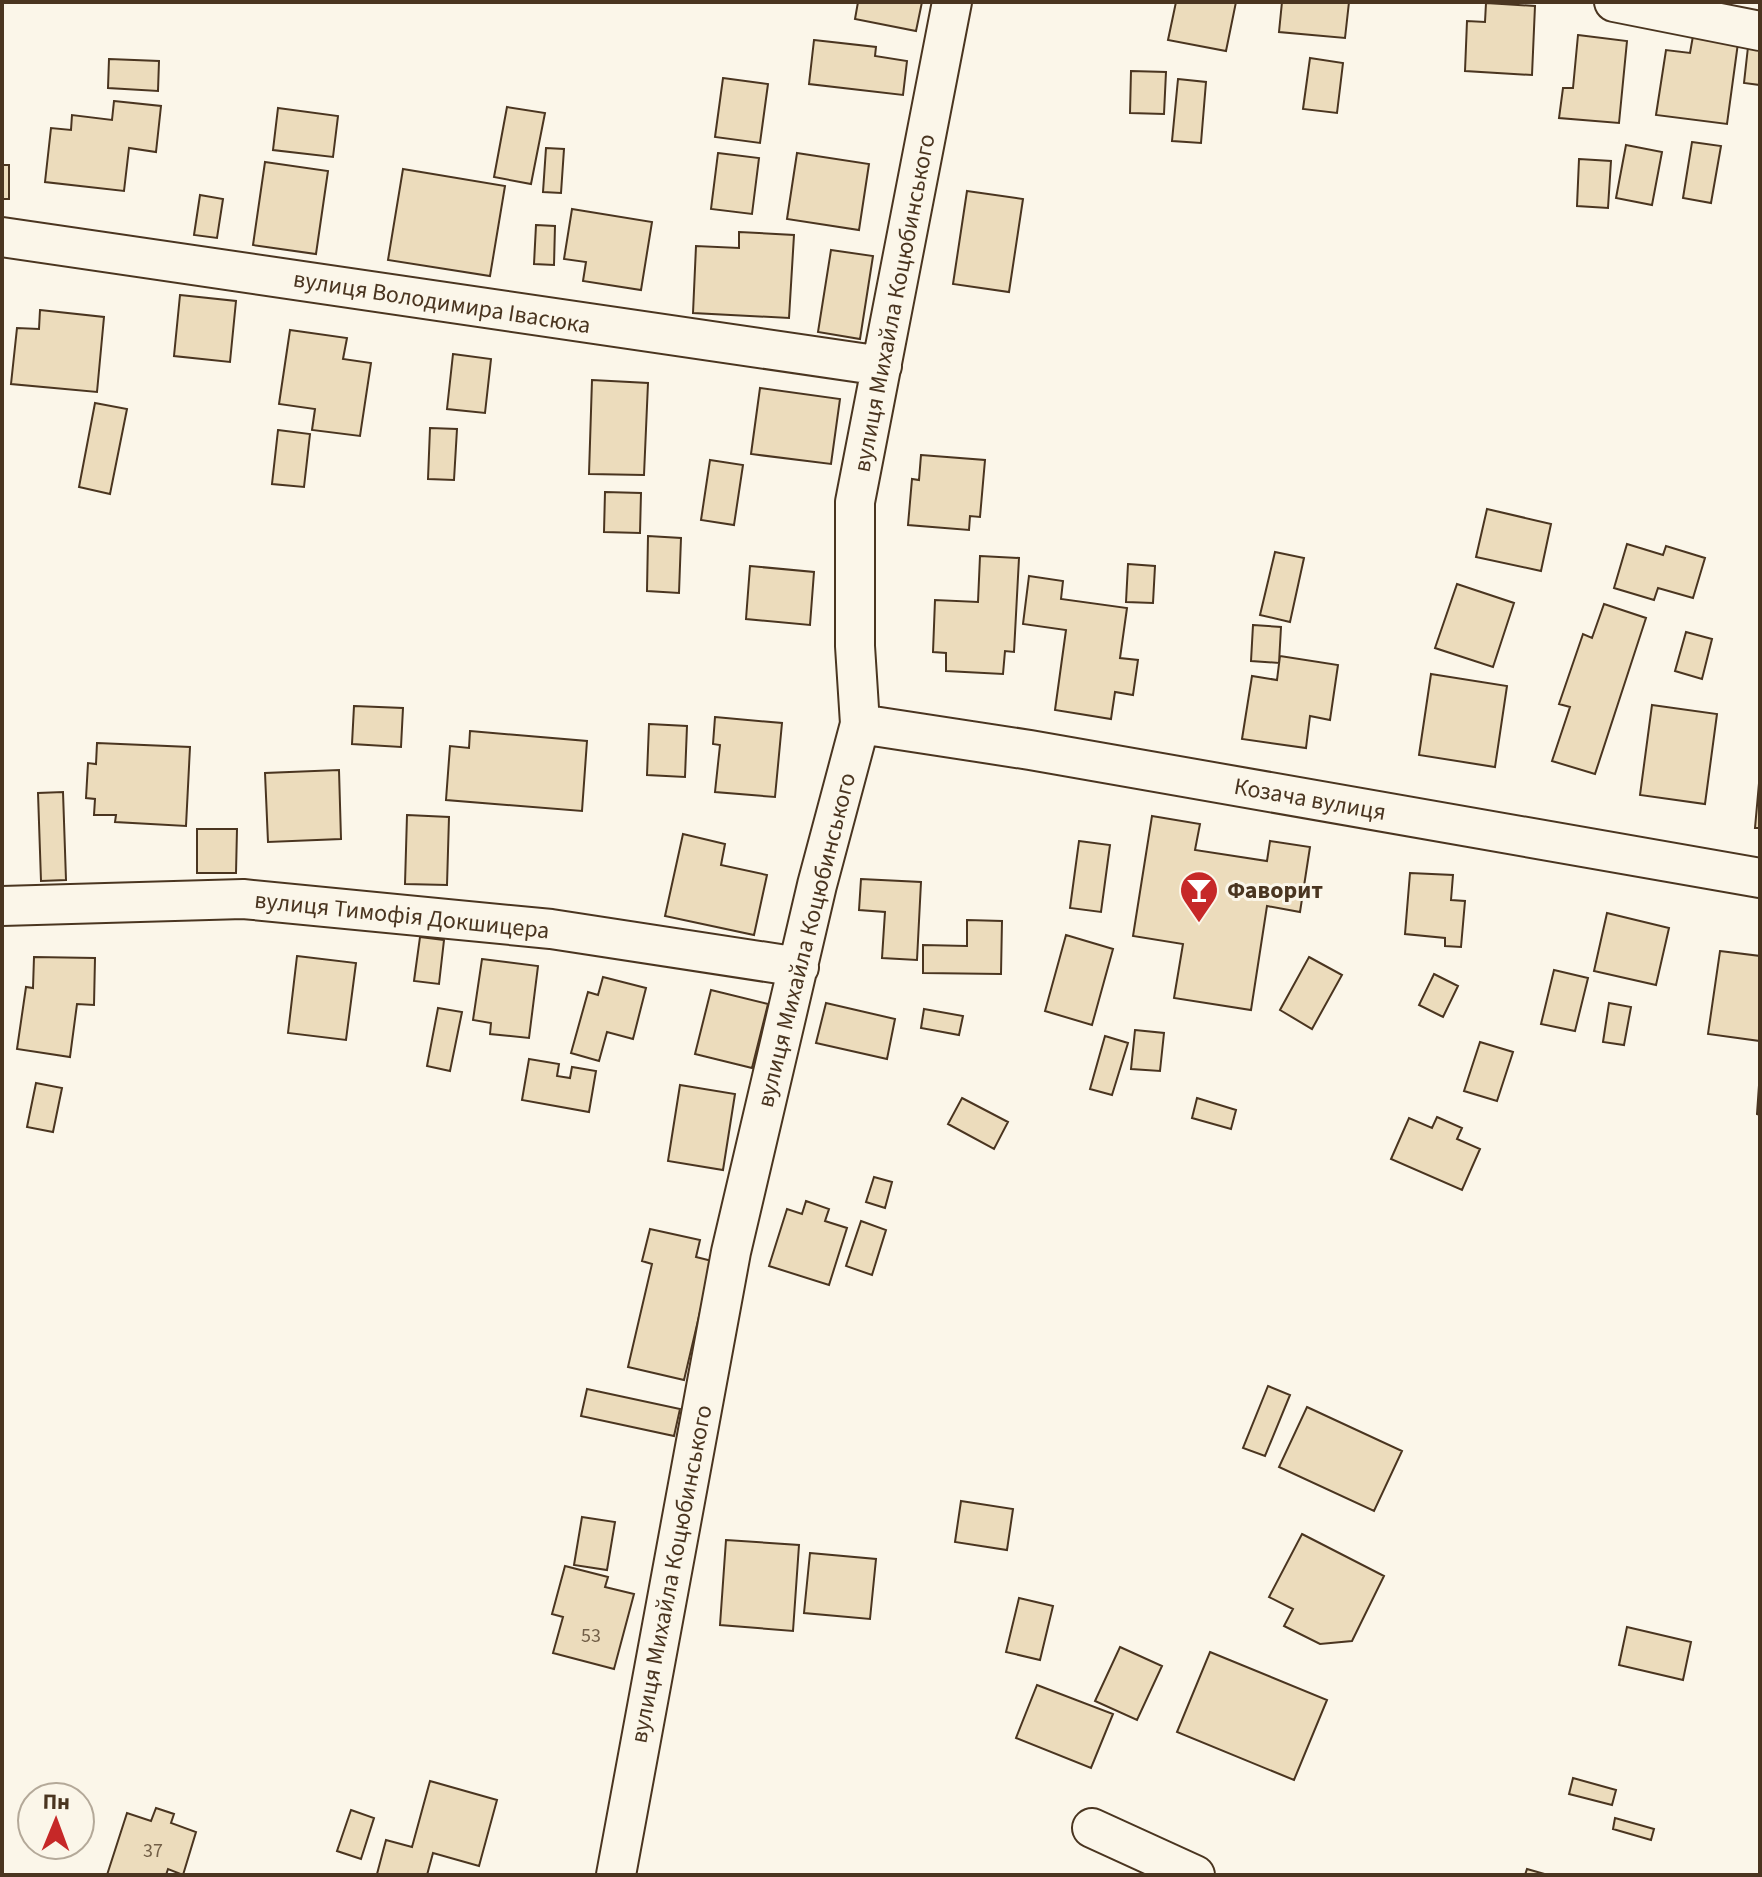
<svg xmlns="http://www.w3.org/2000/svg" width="1762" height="1877" font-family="'Source Sans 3',sans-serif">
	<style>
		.building { fill: #ecdcbc; stroke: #4a3520; stroke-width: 2 }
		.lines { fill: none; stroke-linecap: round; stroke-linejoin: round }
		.street-casing { stroke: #4a3520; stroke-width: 42 }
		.street { stroke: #fbf6e9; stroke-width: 38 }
		.labels { text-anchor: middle; stroke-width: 6; stroke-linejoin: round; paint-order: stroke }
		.number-label { font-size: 20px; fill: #725f47 }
		.street-label { font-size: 24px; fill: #4a3520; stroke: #fbf6e9 }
		.poi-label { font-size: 24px; font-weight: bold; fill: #4a3520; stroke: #fbf6e9; text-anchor: start }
	</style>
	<rect width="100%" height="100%" fill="#fbf6e9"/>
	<!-- building -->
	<path class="building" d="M858,2h64l-6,29 -61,-12z
		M1176,2h60l-10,49 -58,-11z
		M1282,2h67l-4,36 -66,-6z
		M1486,3l49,3 -3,69 -67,-4 2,-50 18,1z
		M1578,35l49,6 -8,82 -60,-5 4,-30h10z
		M1693,36l45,7 -11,81 -71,-9 10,-65 24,3z
		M814,40l62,7 -1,9 32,5 -4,34 -94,-11z
		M1748,47l12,1v37l-16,-2z
		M1310,58l33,5 -6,50 -34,-4z
		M109,59l50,2 -1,30 -50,-3z
		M1131,71l35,1 -2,42 -34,-1z
		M723,78l45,6 -8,59 -45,-6z
		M1178,79l28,3 -5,61 -29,-2z
		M114,101l47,5 -5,46 -27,-4 -5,43 -79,-9 6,-54 20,2 1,-15 40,5z
		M507,107l38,6 -14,71 -37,-7z
		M278,108l60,8 -5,41 -60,-7z
		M1692,142l29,4 -10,57 -28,-5z
		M1626,145l36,7 -10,53 -36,-7z
		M546,148l18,1 -3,44 -18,-1z
		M718,153l41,5 -7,56 -41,-5z
		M797,153l72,11 -10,66 -72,-11z
		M1579,159l32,2 -3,47 -31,-2z
		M265,162l63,9 -12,83 -63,-9z
		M2,165h7v34h-7z
		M403,169l102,17 -15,90 -102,-16z
		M967,191l56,8 -14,93 -56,-8z
		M200,195l23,4 -6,39 -23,-3z
		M572,209l80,13 -11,68 -58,-9 3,-19 -22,-3z
		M536,225l19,1 -1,39 -20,-1z
		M739,232l55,3 -5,83 -96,-5 3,-67 43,2z
		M831,250l42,6 -13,83 -42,-7z
		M180,295l56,6 -6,61 -56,-6z
		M40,310l64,7 -7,75 -86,-8 6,-56 22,1z
		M290,330l57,8 -4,21 28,4 -11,73 -48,-6 3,-21 -36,-5z
		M453,354l38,5 -6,54 -38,-4z
		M592,380l56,3 -4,92 -55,-1z
		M760,388l80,11 -9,65 -80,-10z
		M95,403l32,6 -17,85 -31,-7z
		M430,428l27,1 -3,51 -26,-1z
		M278,430l32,4 -6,53 -32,-3z
		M921,455l64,5 -5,57 -10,-1 -1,14 -61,-5 4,-46 7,1z
		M710,460l33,5 -9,60 -33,-5z
		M605,492l36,1 -1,40 -36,-1z
		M1487,509l64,15 -10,47 -65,-14z
		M648,536l33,2 -2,55 -32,-2z
		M1627,544l36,11 3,-9 39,12 -12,40 -35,-10 -4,12 -40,-12z
		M1275,552l29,6 -14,64 -30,-7z
		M980,556l39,2 -5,94 -9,-1 -2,23 -57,-3v-18l-13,-1 2,-52 43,2z
		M1128,564l27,2 -2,37 -27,-1z
		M750,566l64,6 -4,53 -64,-6z
		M1029,576l34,5 -2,18 66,9 -7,50 18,2 -5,35 -18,-3 -4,27 -56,-9 11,-80 -43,-6z
		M1457,584l57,19 -21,64 -58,-19z
		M1604,604l42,14 -51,156 -43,-13 18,-54 -11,-3 24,-70 9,4z
		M1253,625l28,2 -2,36 -28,-2z
		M1686,632l26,7 -10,40 -27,-8z
		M1280,656l58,9 -8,55 -20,-4 -4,32 -64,-9 10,-63 25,4z
		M1431,674l76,12 -12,81 -76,-12z
		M1652,705l65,9 -12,90 -65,-9z
		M354,706l49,2 -2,39 -49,-3z
		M715,717l67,6 -7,74 -60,-5 5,-47 -7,-1z
		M649,724l38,2 -2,51 -38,-2z
		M470,731l117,10 -5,70 -136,-11 4,-54 19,2z
		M97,743l93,4 -4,79 -71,-4 1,-7h-22l1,-16 -9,-1 2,-35 8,1z
		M339,770l2,69 -73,3 -3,-69z
		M1760,772v56h-5z
		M63,792l3,88 -25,1 -3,-88z
		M407,815l42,2 -2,68 -42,-1z
		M1152,816l48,8 -5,26 72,11 3,-20 40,6 -10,65 -33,-6 -16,104 -77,-12 9,-54 -50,-8z
		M197,829h40l-1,44h-39z
		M683,834l42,10 -4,21 46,10 -13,60 -89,-19z
		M1079,841l31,4 -9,67 -31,-4z
		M1410,873l43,2 -2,25 14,1 -4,46 -16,-1v-8l-40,-4z
		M861,879l60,3 -4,78 -35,-2 3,-46 -26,-2z
		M1607,913l62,15 -13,57 -62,-14z
		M967,920l35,1 -1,53 -78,-1v-28l44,1z
		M1066,935l47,14 -21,76 -47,-14z
		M420,937l24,3 -5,44 -25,-3z
		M1720,951l40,5v85l-52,-7z
		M297,956l59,7 -10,77 -58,-7z
		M34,957l61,1 -1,47 -17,-1 -7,53 -53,-8 9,-62 7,1z
		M1309,957l33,18 -30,54 -32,-19z
		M482,959l56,7 -9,72 -39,-4 1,-11 -18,-3z
		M1554,970l34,8 -13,53 -34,-7z
		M1434,974l24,12 -15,31 -24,-12z
		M603,977l43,11 -13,51 -26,-7 -8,29 -28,-8 17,-61 10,3z
		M711,990l57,14 -16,64 -57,-14z
		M826,1003l69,16 -8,40 -71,-16z
		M1609,1003l22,4 -7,38 -21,-3z
		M438,1008l24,4 -12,59 -23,-5z
		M924,1009l39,7 -4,19 -38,-7z
		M1135,1030l29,3 -4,38 -29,-2z
		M1105,1036l23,7 -16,52 -22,-6z
		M1480,1042l33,10 -16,49 -33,-10z
		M529,1059l30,5 -2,12 13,2 2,-11 24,4 -7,41 -67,-12z
		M1760,1071v44l-3,-1z
		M36,1083l26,5 -9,44 -26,-5z
		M680,1085l55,9 -12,76 -55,-9z
		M962,1098l46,24 -14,27 -46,-25z
		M1197,1098l39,12 -5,19 -39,-11z
		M1437,1117l25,11 -5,11 23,10 -18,41 -71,-31 18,-41 23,10z
		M874,1177l18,5 -7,26 -19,-6z
		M806,1201l23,8 -4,12 22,7 -18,57 -60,-19 18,-57 15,5z
		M861,1221l25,9 -14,45 -26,-9z
		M650,1229l50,11 -4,17 16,4 -28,119 -56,-13 24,-103 -10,-3z
		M1268,1386l22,9 -25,61 -22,-8z
		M587,1389l93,20 -6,27 -93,-20z
		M1307,1407l95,44 -28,60 -95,-44z
		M961,1501l52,8 -6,41 -52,-8z
		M582,1517l33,5 -8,48 -33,-5z
		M1302,1534l82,42 -32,65 -32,3 -36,-18 9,-17 -24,-12z
		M726,1540l73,5 -6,86 -73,-6z
		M810,1553l66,6 -6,60 -66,-6z
		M565,1566l43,11 -3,10 29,7 -20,75 -61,-16 10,-36 -11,-3z
		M1019,1598l34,8 -13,54 -34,-8z
		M1627,1627l64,15 -8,38 -64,-15z
		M1120,1647l42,19 -25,54 -42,-19z
		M1210,1652l117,48 -33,80 -117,-48z
		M1037,1685l76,29 -22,54 -75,-30z
		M1573,1778l43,12 -4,15 -43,-11z
		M430,1781l67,19 -18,66 -46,-13 -6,22 -50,-1 9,-34 26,7z
		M156,1808l18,6 -3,9 25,9 -13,43 -15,-6 -2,6h-59l20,-62 24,8z
		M351,1810l23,8 -13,41 -24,-8z
		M1615,1818l39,11 -3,11 -38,-11z
		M1527,1869l21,6h-23z"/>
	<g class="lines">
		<!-- street casing -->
		<g class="street-casing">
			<path id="street" d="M1614,2l146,29
				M2,237l880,129
				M860,724l170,26 730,128
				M2,906l241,-7 308,30 248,38
				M1092,1828l103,47
				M616,1875l115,-623 86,-367 43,-161 -5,-78v-144l97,-500"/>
		</g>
		<!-- street -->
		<use href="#street" class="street"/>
	</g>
	<!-- icons -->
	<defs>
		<g id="bar-pin" transform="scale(2)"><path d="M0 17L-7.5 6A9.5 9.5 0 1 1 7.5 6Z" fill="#c62828" stroke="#fbf6e9"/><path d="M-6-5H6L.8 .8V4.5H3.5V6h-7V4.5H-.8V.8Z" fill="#fff"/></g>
	</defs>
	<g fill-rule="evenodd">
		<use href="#bar-pin" x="1199" y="890"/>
	</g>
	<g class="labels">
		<!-- number labels -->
		<g class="number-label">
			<text x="591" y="1642">53</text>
			<text x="153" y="1857">37</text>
		</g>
		<!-- street labels -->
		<g class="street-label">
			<text transform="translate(442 302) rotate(9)" y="8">вулиця Володимира Івасюка</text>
			<text transform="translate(894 303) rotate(-79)" y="8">вулиця Михайла Коцюбинського</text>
			<text transform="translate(1310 799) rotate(10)" y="8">Козача вулиця</text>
			<text transform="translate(402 915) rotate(6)" y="8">вулиця Тимофія Докшицера</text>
			<text transform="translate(806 940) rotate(-76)" y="8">вулиця Михайла Коцюбинського</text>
			<text transform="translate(671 1574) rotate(-79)" y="8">вулиця Михайла Коцюбинського</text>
		</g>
		<!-- poi labels -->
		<g class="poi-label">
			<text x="1227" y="898">Фаворит</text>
		</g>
	</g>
	<!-- border -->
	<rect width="1762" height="1877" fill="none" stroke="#4a3520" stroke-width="8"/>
	<!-- north arrow -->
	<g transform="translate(56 1821) rotate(1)"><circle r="38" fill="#fbf6e9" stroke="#b4a999" stroke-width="2"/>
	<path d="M0-6L14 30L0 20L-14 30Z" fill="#c62828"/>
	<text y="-12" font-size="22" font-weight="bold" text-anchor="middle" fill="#4a3520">Пн</text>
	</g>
</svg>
